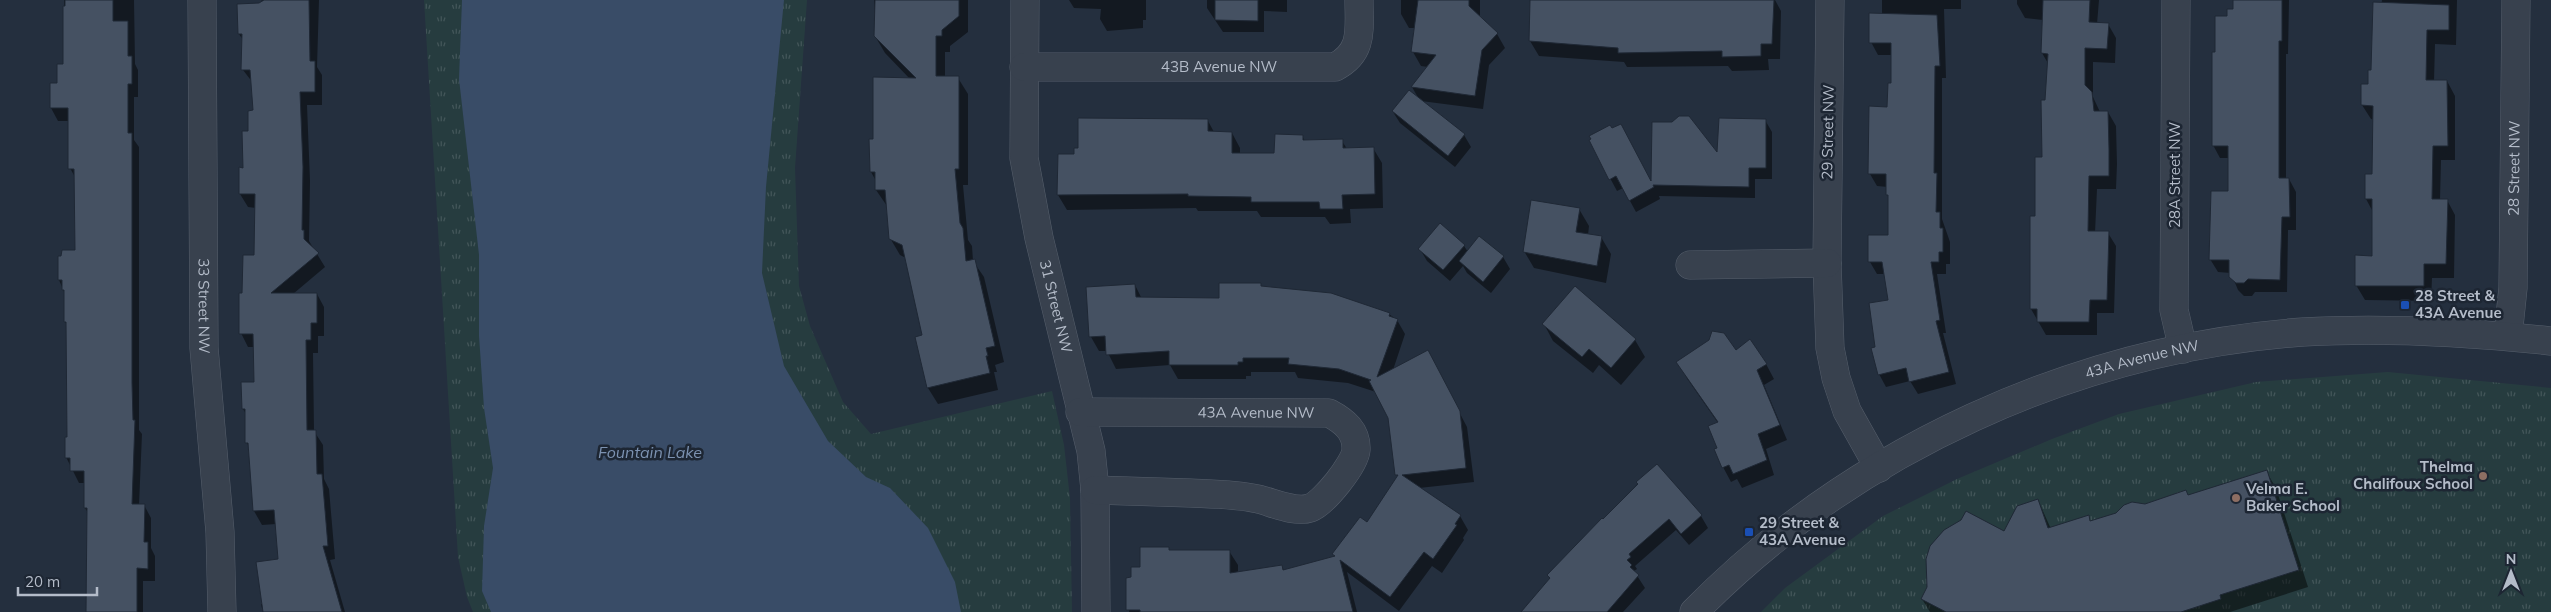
<svg xmlns="http://www.w3.org/2000/svg" width="2551" height="612" font-family="Mulish,sans-serif">
	<style>
		.park { fill: url(#park-tufts) }
		.water { fill: #394c67 }
		.shadow { fill: #0007 }
		.building { fill: #455162; stroke: #1f2835 }
		.lines { fill: none; stroke-linecap: round; stroke-linejoin: round }
		.minor-casing { stroke: #565f6c; stroke-width: 29 }
		.tertiary-casing { stroke: #565f6c; stroke-width: 29 }
		.minor { stroke: #38414e; stroke-width: 28 }
		.tertiary { stroke: #38414e; stroke-width: 28 }
		.transit-dot { fill: #1a4fb4; stroke: #1d2633; stroke-width: 2 }
		.education-dot { fill: #8d6e63; stroke: #1d2633; stroke-width: 2 }
		.labels { text-anchor: middle; stroke-width: 5; stroke-linejoin: round; paint-order: stroke }
		.street-label { font-size: 15px; fill: #b4bcc9; stroke: #1d2633 }
		.poi-label { font-size: 15px; font-weight: bold; fill: #b4bcc9; stroke: #1d2633; text-anchor: start }
		.water-label { font-size: 16px; font-style: italic; fill: #7c92b1; stroke: #1d2633 }
	</style>
	<defs>
		<pattern id="park-tufts" width="24" height="20" patternUnits="userSpaceOnUse" patternTransform="scale(1.25)"><rect width="24" height="20" fill="#263c3f"/><path d="M3 7l-1-3M5 7V3M7 7l1-3M15 17l-1-3M17 17v-4M19 17l1-3" fill="none" stroke="#435659"/></pattern>
	</defs>
	<rect width="100%" height="100%" fill="#242f3e"/>
	<!-- park -->
	<path class="park" d="M424,0h383l-12,168 4,118 11,40 33,76 28,32 181,-43 12,54 6,53 2,114h-599l-6,-15 -9,-40z
		M2388,372l163,16v224h-790l24,-24 98,-72 74,-37 95,-40 67,-25 137,-32z"/>
	<!-- water -->
	<path class="water" d="M462,0h322l-18,187 -4,86 22,93 44,75 38,36 24,11 38,40 27,54 6,30h-470l-9,-21 2,-65 9,-58 -9,-60 -5,-72v-81l-20,-176z"/>
	<!-- shadow -->
	<path class="shadow" d="M64,0h70l1,64 3,6v27h-4v43l5,7v283l3,4 -3,71h5l7,13v30l4,8v25h-12v31h-56l1,-99 -3,-5v-25h-6l-13,-26 2,-18v-113l-3,-4v-28l-6,-14 17,-29v-72l-6,-11v-47h-12l-7,-13v-24h8l5,-19z
		M262,0h57l-2,67 5,8v30h-15l3,76 -1,60 16,26 -32,27h24l7,13v29h-6v17h-5l1,78 9,14 1,34 5,10 6,70 -5,1 15,52h-82l-2,-8h2l16,-44 -3,-36 -14,1 -8,-14 -4,-62 -3,-6 -1,-29 -3,-5 12,-26v-36h-7l-7,-14 2,-39 12,-38 1,-48 -8,-1 -8,-13 15,-83 -2,-28 -10,-13v-30l-4,-6z
		M874,0h94v32l-18,14v6h-5v26h13l10,16v91h-5l5,55 4,6 1,15 11,16 20,85 -9,3 2,7h-3l4,18 -60,14 -10,-16 -12,-50 7,-2 -17,-78 -6,-3 -10,-17 -3,-32 -11,-16v-9l-5,-9 3,-32 37,-60 -26,-27 -10,-17z
		M1069,0h77v20h-3v8l-36,3 -7,-12 1,-10 -27,-1z
		M1207,0h80v12l-23,-1v21h-41l-16,-24z
		M1401,0h79v18l17,16 8,14 -16,17 -6,44 -62,-8 43,34 7,12 -16,20 -55,-44 -7,-11 27,-11 -8,-14 16,-20 -7,-1 -8,-14 3,-24h-7l-8,-14z
		M1533,0h242l6,11 -1,48h-12l1,11 -37,1 -4,-5 -101,1 -3,-5 -85,-6 -9,-15z
		M1882,0h79v9h-17l2,69h-4v141l8,23v22h-4v10h-9l9,59h-3l13,51 -38,10 -8,-13 -24,6 -7,-13 -2,-26 12,-47 -4,-27h-8l-7,-12 19,-25 -1,-50 -11,-1 -7,-12 19,-66 3,-24v-29h-14l-7,-13 11,-27z
		M2017,0h82l-2,24h11l8,14 -1,25 -22,-1v35l7,15h8l8,14 1,38 -1,25h-19l-2,44h13l8,13 -2,67h-17v22h-51l-15,-26 5,-92 7,-59 6,-93 -7,-12 1,-33 -18,-2 -8,-14z
		M2235,0h54l-1,54h-2v125h3l7,13v38h-8l-1,62h-32l-3,4h-8l-6,-6 -7,-17 -13,-1 -8,-13 20,-67v-34h-10l-7,-13 3,-92 12,-36 6,-7z
		M2382,0h75l-1,45 -21,-1 -1,37h13l8,15v64h-14l-1,40h7l8,15 -1,63h-22l-1,23 -66,-1 -9,-15 17,-28v-45l-7,-13 7,-24 1,-55 -3,-1 -9,-14 8,-20z
		M1765,120l7,12v47h-17v19l-96,-2 1,3 -24,13 -13,-24 -6,3 -27,-50 63,44 65,-30z
		M1208,121l6,11 18,1 8,15v6l36,1 26,-19 3,5h37l5,8 26,-1 9,15 1,45 -33,1 1,14 -21,1 -5,-7h-64l-4,-6h-59l-2,-3 -129,2 -9,-15 17,-39z
		M1579,209l10,17 -1,9 13,2 10,17 -5,29 -72,-15 -10,-17z
		M1479,237l24,20 7,12 -19,24 -24,-20 -4,-7 -13,15 -23,-20 -7,-12 44,-3 4,6z
		M1135,285l7,14h78l42,-12 127,27 8,6 8,14 -12,36 42,-4 32,61 7,55 -55,6 41,28 8,14 -5,8 1,2 -22,33 -10,-7 -33,45 -52,-39 10,40h-228l3,-34 36,-30 1,3h60l9,14v8l44,-7 2,5 52,-13 -2,-4 33,-31 31,-45 -9,-60 -13,-26 -28,-9 -50,-5 -3,-6h-44v4h-5v3h-68l-8,-14 -54,4 -9,-18h-8l-8,-14z
		M1575,288l60,52 10,17 -24,28 -22,-20 -6,8 -40,-32 -9,-17z
		M1735,351l31,13 8,15 -10,6 23,55 -21,9 8,26 -32,13 -5,-9 -6,3 -8,-15 -5,-44 -32,-46z
		M1656,465l45,51 7,12 -19,17 -13,-15 -41,36 2,3 -3,2 11,17 -22,24h-102l30,-32 -3,-4z
		M2266,471l10,17 32,99 -78,25h-300l-8,-13 83,-66 33,-33 13,29 37,-12 3,5 54,-17 43,-9z"/>
	<!-- building -->
	<path class="building" d="M65,0h48v21h15v35h4v28h-4v49h4v250l1,37h2l-3,84h13l-1,38h4v27l-11,-1v44h-51l1,-104h-3v-37h-14v-13h-5v-21h2l-1,-115h-2v-32h-2v-10h-4v-24h3l1,-6h13l-1,-81h-6v-61h-18v-25h7v-19h6v-58h2z
		M264,0h45l1,61h5v31h-15l3,75 -1,63h2v9l15,14 -48,40h46v30h-6v17h-5l1,90h9l1,44h5l6,72h-5l19,66h-79l-7,-50 22,-3 -4,-49 -21,1 -5,-68h-3v-34h-3l-1,-27h13l-1,-48h-14v-41h3l1,-38h11l1,-61h-16v-27l4,1 -1,-37h6v-20l5,-1 -3,-40h-9l1,-36h-4l-1,-30 22,-1z
		M875,0h84v16l-17,14v6h-6v40h23v93h-4l5,54 3,5 3,33 9,-2 20,87 -9,2 2,8h-2l4,17 -63,15 -12,-51 7,-2 -20,-90 -13,-6 -4,-49h-10v-18h-5l-1,-33h4v-62l43,1 -42,-42z
		M1215,0h43v21l-43,-1z
		M1418,0h51v6l29,27 -16,17 -7,46 -64,-9 25,-32 -25,-3z
		M1530,0h244l-2,44h-11v12l-39,1v-6l-104,2v-5l-89,-7z
		M2043,0h47l-1,22 20,1 -2,26 -22,-1v37l7,7 2,19h14l1,38v27h-20l-1,55h21l-2,69h-17l-1,22h-52v-13h-7v-93h5v-59h7l-1,-57h4l3,-46 -7,-1z
		M2233,0h49v41h-3v137h10l1,39h-8l-2,63 -32,-1 -4,4h-8l-7,-6v-17h-20l2,-69h17v-45h-16v-94h3v-36h12v-7h6z
		M2373,2l76,3v25h-22l-1,50h21l1,66h-15l-1,53h16l-2,65h-22v22h-69v-31l17,1v-57h-7v-25h7l1,-68 -12,-1v-21h7v-14h3z
		M1869,13l68,2 3,51h-5l-1,107h3l-1,39h4v16h3v24h-4v10h-8l9,58 -4,1 13,51 -40,10 -3,-14 -28,7 -7,-27 4,-1 -6,-44 19,-3 -6,-38h-14v-27h20v-40h-2v-21h-18l1,-68 18,1 1,-24h3v-40h-22z
		M1409,90l56,44 -17,22 -56,-45z
		M1679,116h10l28,36 2,-34 47,1v49h-17v19l-96,-2 1,2 -25,14 -13,-25 -7,4 -20,-40 2,-1 -2,-3 21,-11 2,3 9,-4 30,57 1,-59h20z
		M1078,118l130,1v12l24,1v21h42l1,-19 28,1v5l40,-1v9l31,-1 1,47 -33,1 1,14h-23l-1,-7h-68v-5l-63,-1v-2l-131,1 1,-41h16v-6h4z
		M1531,200l49,8 -4,24 26,4 -5,30 -74,-14z
		M1440,223l25,22 -22,25 -25,-21z
		M1479,236l25,20 -21,26 -24,-21z
		M1219,283h42v3l70,7 59,20 -1,3 9,3 -21,58 51,-27 32,61 6,57 -64,7 59,40 -6,9 2,1 -24,34 -9,-7 -34,45 -50,-37 13,52h-213v-2h-14v-32l5,-1v-10h9v-20h29v3h61v23l52,-8 1,5 52,-14 -3,-2 28,-37 7,5 31,-47h-3l-7,-57 -19,-37 2,-1 -32,-11 -51,-5 1,-6h-46v4h-5v3h-69v-14l-63,4 -1,-19 -16,1 -3,-50 49,-3 1,13 83,1z
		M1575,286l61,53 -25,29 -22,-19 -7,8 -40,-33z
		M1712,331l12,2 12,17 14,-11 17,25 -10,6 23,55 -22,9 9,26 -34,14 -4,-9 -7,3 -8,-19 3,-1 -9,-22 10,-4 -42,-60 33,-22z
		M1657,464l45,51 -21,19 -12,-15 -40,35 2,3 -4,3 5,5 -2,2 9,8 -32,37h-86l29,-34 -3,-3 55,-57 1,1 35,-35 -2,-2z
		M2267,470l32,100 -79,25 1,4 -40,13h-235l-25,-13 6,-12 -1,-28 4,-13 14,-16 17,-10 5,-9 38,20 13,-25 21,-7 10,29 41,-13 1,6 26,-8 8,-8 8,-3 13,2 41,-14 2,5z"/>
	<g class="lines">
		<!-- minor casing -->
		<g class="minor-casing">
			<g id="minor">
				<path id="s1" d="M202,0l2,348 16,184 2,80"/>
				<path id="s2" d="M1025,0l-1,158 15,80 52,213 4,39 1,122"/>
				<path d="M1830,0l-3,263 3,85 6,30 11,33 32,57"/>
				<path d="M2176,0l-2,310 9,39"/>
				<path id="s3" d="M1024,67h311c29,-15 24,-38 24,-67"/>
				<path d="M1690,265l137,-2"/>
				<path id="s4" d="M2508,336l5,-48 3,-288"/>
				<path id="s5" d="M1080,412l249,1c15,8 28,18 27,37 -1,14 -32,53 -46,58 -15,5 -36,-5 -52,-9 -22,-5 -45,-5 -68,-6 -32,-1 -63,-2 -95,-3"/>
			</g>
		</g>
		<!-- tertiary casing -->
		<g class="tertiary-casing">
			<g id="tertiary">
				<path id="s6" d="M1694,612c159,-162 383,-264 609,-280 84,-5 165,0 248,9"/>
			</g>
		</g>
		<!-- minor -->
		<use href="#minor" class="minor"/>
		<!-- tertiary -->
		<use href="#tertiary" class="tertiary"/>
	</g>
	<!-- markers -->
	<g class="transit-dot">
		<rect x="2400" y="300" width="10" height="10" rx="2.5"/>
		<rect x="1744" y="527" width="10" height="10" rx="2.5"/>
	</g>
	<g class="education-dot">
		<circle cx="2483" cy="476" r="5"/>
		<circle cx="2236" cy="498" r="5"/>
	</g>
	<g class="labels">
		<!-- street labels -->
		<g class="street-label">
			<text dy="5" stroke="none"><textPath href="#s3" startOffset="195">43B Avenue NW</textPath></text>
			<text transform="translate(1828 132) rotate(-89)" y="5">29 Street NW</text>
			<text dy="5" stroke="none"><textPath href="#s4" startOffset="168">28 Street NW</textPath></text>
			<text transform="translate(2175 175) rotate(-90)" y="5">28A Street NW</text>
			<text dy="5" stroke="none"><textPath href="#s1" startOffset="306">33 Street NW</textPath></text>
			<text dy="5" stroke="none"><textPath href="#s2" startOffset="310">31 Street NW</textPath></text>
			<text dy="5" stroke="none"><textPath href="#s6" startOffset="521">43A Avenue NW</textPath></text>
			<text dy="5" stroke="none"><textPath href="#s5" startOffset="176">43A Avenue NW</textPath></text>
		</g>
		<!-- poi labels -->
		<g class="poi-label">
			<text x="2415" y="301">28 Street &amp;<tspan x="2415" dy="17">43A Avenue</tspan></text>
			<text x="2473" y="472" text-anchor="end">Thelma<tspan x="2473" dy="17">Chalifoux School</tspan></text>
			<text x="2246" y="494">Velma E.<tspan x="2246" dy="17">Baker School</tspan></text>
			<text x="1759" y="528">29 Street &amp;<tspan x="1759" dy="17">43A Avenue</tspan></text>
		</g>
		<!-- water labels -->
		<g class="water-label">
			<text x="650" y="458">Fountain Lake</text>
		</g>
	</g>
	<!-- north arrow -->
	<g transform="translate(2511 572)" stroke="#1d2633" stroke-width="4" paint-order="stroke">
	<path d="M0-4L9 19L0 12L-9 19Z" fill="#b4bcc9"/>
	<text y="-8" font-size="14" font-weight="bold" text-anchor="middle" fill="#b4bcc9">N</text>
	</g>
	<!-- scale -->
	<path d="M18 587v8h79v-8" fill="none" stroke="#b4bcc9" stroke-width="2.5"/>
	<text x="25" y="587" font-size="15" fill="#b4bcc9" stroke="#1d2633" stroke-width="4" paint-order="stroke">20 m</text>
</svg>
